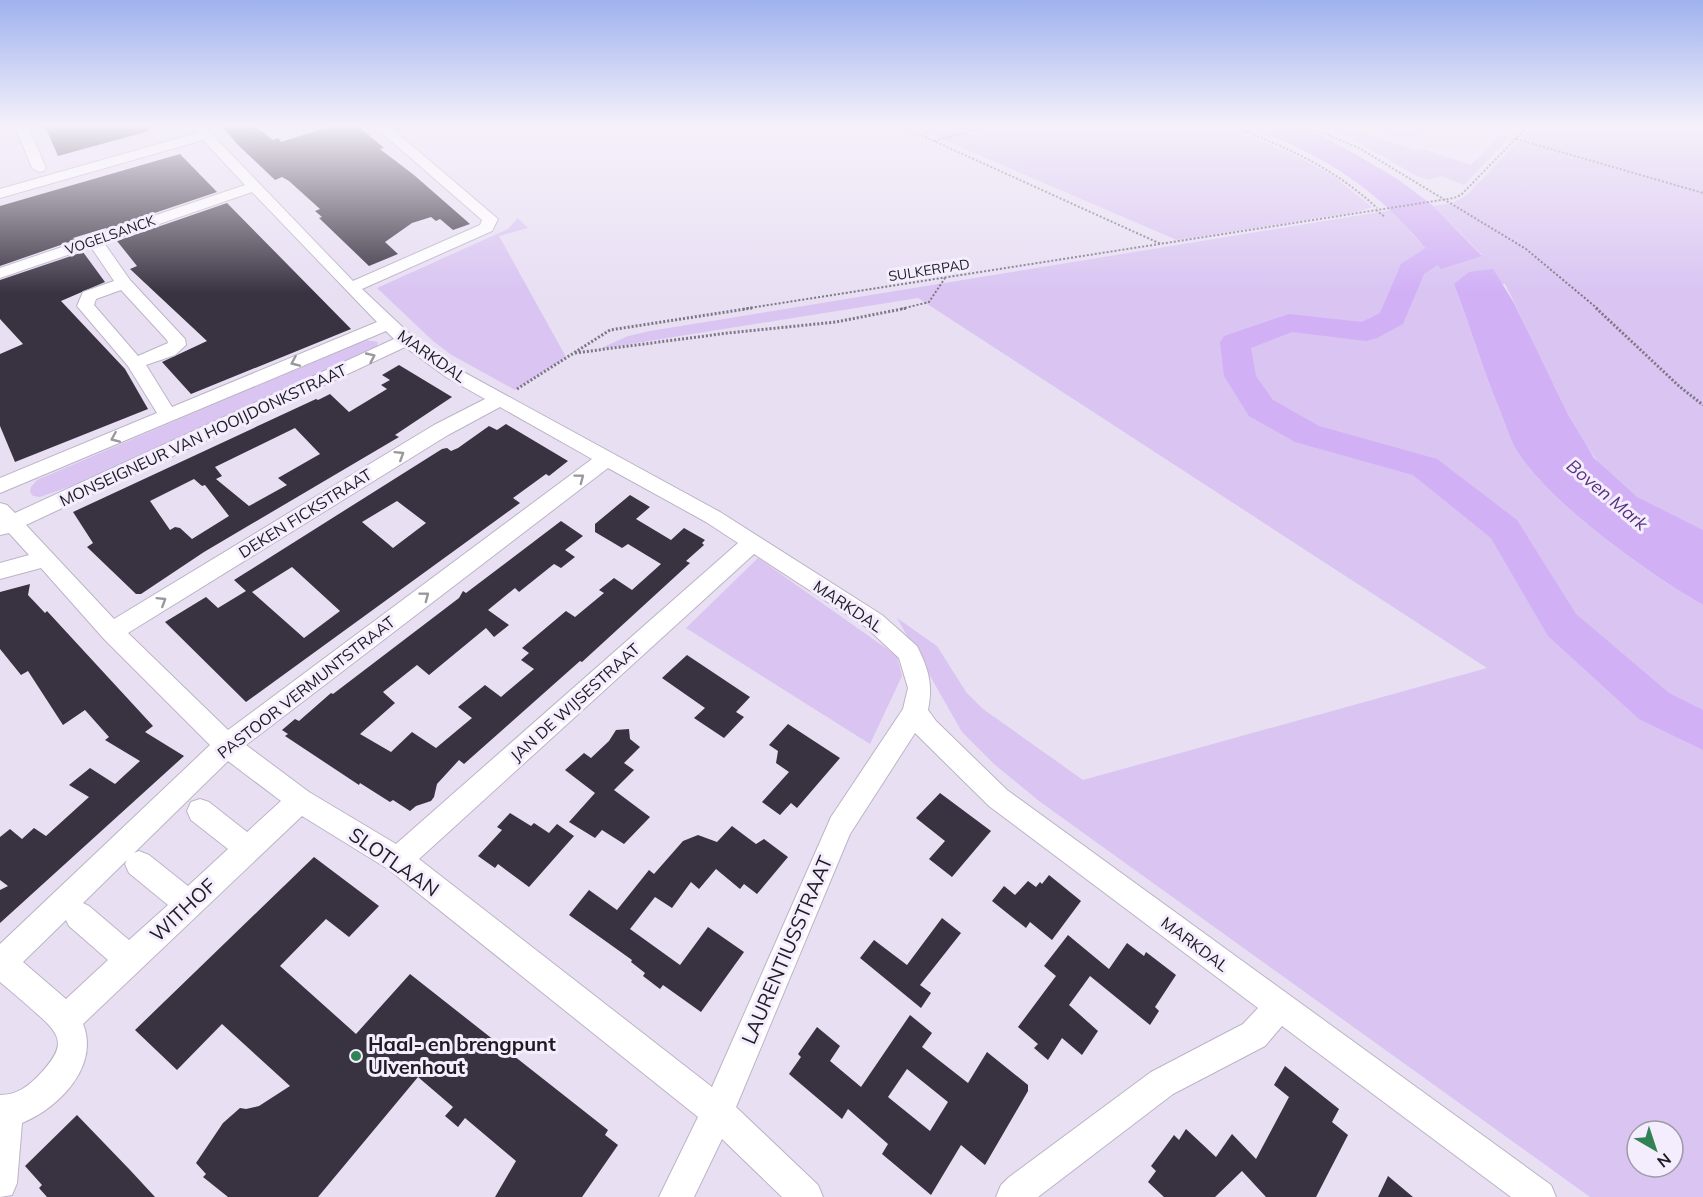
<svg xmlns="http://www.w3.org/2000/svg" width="1703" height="1197" font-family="Mulish,sans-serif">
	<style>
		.green { fill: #d9c4f2; fill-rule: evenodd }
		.water { fill: #d1b0f6 }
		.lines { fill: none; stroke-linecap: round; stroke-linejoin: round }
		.river { fill: #d1b0f6; fill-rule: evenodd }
		.building { fill: #393241; fill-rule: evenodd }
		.minor-casing { stroke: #bcb4c6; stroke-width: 2 }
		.path-far1 { stroke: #7c7784; stroke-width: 2; stroke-dasharray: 2 2; stroke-linecap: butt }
		.path { stroke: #7c7784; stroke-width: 3; stroke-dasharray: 2 2; stroke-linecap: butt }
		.minor { fill: #fff; fill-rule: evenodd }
		.oneway { stroke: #9a989c }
		.poi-dot { fill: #318355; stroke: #f4edfd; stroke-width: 2 }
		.labels { text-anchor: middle; stroke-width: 6; stroke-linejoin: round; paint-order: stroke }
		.far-street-label { font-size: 14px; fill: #1e1b22; stroke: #f4edfd }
		.street-label { font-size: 16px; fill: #1e1b22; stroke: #f4edfd }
		.water-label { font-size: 18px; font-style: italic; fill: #592f7f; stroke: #f4edfd }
		.near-street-label { font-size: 20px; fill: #1e1b22; stroke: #f4edfd }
		.near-poi-label { font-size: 20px; font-weight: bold; fill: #1e1b22; stroke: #f4edfd; text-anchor: start }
	</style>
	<rect width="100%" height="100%" fill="#e8dff3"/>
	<!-- green -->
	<path class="green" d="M911,126h311l71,28 40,22 39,31 -15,5 -180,28z
		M1318,126h27l71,25 4,-3 51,17 30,-30 8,3 -45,47 -23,-9 -12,4 -14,-5 -69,-39z
		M1366,126h66l-19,13 -18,-3z
		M1533,126h170v404c-22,-10 -46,-20 -66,-33 -68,-44 -95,-143 -132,-213h-51c16,43 29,87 47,129 5,12 9,27 16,38 36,55 128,121 186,154v592h-113l-551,-396 -45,-37 -32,-32 -65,-114 40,28 29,46 17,17 100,71 404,-112 -569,-370 -319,51 29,-13 22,-5 742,-121 44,51 46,-6 -49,-49 19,-3 15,-8 51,-54 12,3 1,-3 -10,-3zM1637,1131h36v36h-36z
		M518,218l10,10 -29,8 67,121 -51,33 -65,-36 -18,-14 -55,-52 131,-59z
		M365,340l13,2 -2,8 -290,131 -46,16 -7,-1 -3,-4 1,-5 6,-7z
		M758,558l139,98 5,20 -32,68 -184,-116z"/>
	<!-- water -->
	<path class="water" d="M1244,126h55l32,14 65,38 35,26 51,52 -41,13c-51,-72 -114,-115 -197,-143z
		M1493,269l21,34 54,112 26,43 43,39 66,33v75c-57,-33 -150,-99 -186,-154 -7,-11 -11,-26 -16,-38 -18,-42 -31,-87 -47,-129l15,-12z"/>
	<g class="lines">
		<!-- river -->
		<path class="river" d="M1448,238l10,2 4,6 -4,6 -34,22 -21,50 -26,14 -11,3 -74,-9 -41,16 5,28 17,24 46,26 118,33 80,61 59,94 93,79 34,17v40l-64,-31 -91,-83 -57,-98 -78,-63 -118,-33 -46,-26 -25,-40 -4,-33 4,-7 65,-22 73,8 18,-9 21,-49 37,-24z"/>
	</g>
	<!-- building -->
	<path class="building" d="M45,126h103l1,5 -91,25z
		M222,126h33l18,14 5,-2 3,4 51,-16h26l26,22 -4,1 34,26 56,49 -17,6 -13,-11 -4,2 -5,-4 -19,6 -27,19 13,12 -29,12 -50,-48 3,-1 -7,-6 5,-2 -31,-28 -7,-4 -7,3 -38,-36z
		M180,154l37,38 -110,37 -1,-1 -33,10 2,2 -75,26v-60z
		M227,203l124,126 -160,65 -29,-32 45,-21 -77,-72 7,-3 -20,-25z
		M83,252l22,30 -44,19 64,68 23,40 -133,53 -15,-36v-72l23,-10 -23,-25v-39z
		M399,365l53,32 -57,38 4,2 -195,115 -63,42h-5l-49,-47 6,-4 -20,-31 243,-113 2,1 12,-6 19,18 38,-23 -6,-4 9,-5 -8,-5zM295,428l25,26 -42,24 9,7 -38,21 -33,-27 6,-3 -7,-9zM194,479l8,7 3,-1 24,31 -37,23 -12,-11 -5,-1 -5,3 -20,-29z
		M506,424l62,37 -19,15 -3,-2 -33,24 7,5 -274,199 -81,-80 41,-25 12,11 28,-17 -12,-11 208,-131 5,-1 4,3 7,-3 31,-22 8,4zM397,501l29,22 -33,25 -31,-26zM292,567l48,44 -36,27 -52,-46z
		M630,495l20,12 -14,12 35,21 13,-12 21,12 -3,3 2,2 -18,16 4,2 -108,99 -2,-1 -116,103 -5,-4 -22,24 -3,13 -3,4 -15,5 -6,5 -17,-11 -3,2 -30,-19 -1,2 -74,-49 3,-2 -6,-4 13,-11 4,2 32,-28 2,1 126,-96 4,-7 3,2 95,-72 22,15 -18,14 10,7 -14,11 -7,-4 -35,28 -4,-4 -27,22 21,15 -15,12 -8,-9 -57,47 -12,-10 -34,27 12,11 -35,31 31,18 21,-20 24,16 36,-30 -14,-11 27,-22 16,12 33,-28 -13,-9 8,-7 -7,-5 44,-37 9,6 29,-24 -5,-3 15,-12 18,12 29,-26 -33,-20 -6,4 -27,-16v-8z
		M30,584l-2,11 17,18 2,-2 106,115 -8,6 39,24 -184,167v-33l8,-4 -8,-6v-43l10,-8 12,10 12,-11 12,8 43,-39 -20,-12 21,-17 25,16 25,-23 -35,-21 4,-3 -24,-27 -22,15 -35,-54 -7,4 -21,-26v-57z
		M687,655l63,42 -14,15 8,5 -20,21 -30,-20 11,-10 -43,-30z
		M788,724l52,34 -43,50 -6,-5 -11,12 -18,-13 27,-30 -13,-9 2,-12 -9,-6z
		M629,729l1,10 10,8 -16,16 10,7 -20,20 36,27 -26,27 -22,-14 -7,8 -26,-16 26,-29 -30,-23 19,-17 7,5 18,-17 7,-11z
		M940,793l51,38 -39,46 -23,-18 16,-18 -29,-23z
		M510,813l21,13 3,-3 15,10 8,-9 17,12 -45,51 -31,-23 -3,4 -17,-12 24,-26 -5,-3z
		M732,826l24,18 8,-5 24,18 -31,37 -13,-10 -4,5 -24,-20 -17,20 -8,-7 -19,26 -17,-11 -25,32 50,36 28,-38 36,25 -43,60 -38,-27 -3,4 -17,-13 2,-3 -14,-11 1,-2 -63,-45 20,-25 28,20 32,-40 5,4 29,-33 15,-6 19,7z
		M314,857l65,49 -30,31 -23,-18 -46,47 76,68 54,-60 198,156 -3,5 13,10 -36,52h-87l21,-36 -51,-43 -7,9 -13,-11 8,-9 -35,-30 -100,120h-90l-25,-20 3,-3 -10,-11 27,-40 17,-15 6,1 13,-3 31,-20 -68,-62 -45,46 -42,-40z
		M1049,875l32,26 -29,39 -22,-18 -4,6 -34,-27 12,-15 11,9 13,-14 8,6 4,-5 2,2z
		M942,918l19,15 -41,52 11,8 -10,15 -61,-50 14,-18 33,25z
		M1068,935l41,34 18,-26 17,13 2,-4 30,23 -21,32 4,4 -9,14 -60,-49 -21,29 29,26 -16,24 -20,-17 -14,22 -14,-12 4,-4 -20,-17 38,-51 -12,-10z
		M910,1015l22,18 -10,14 46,36 19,-31 41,33v6l-43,74 -24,-20 -30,50 -49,-41 6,-10 -40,-35 -6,10 -53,-45 12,-17 -3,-3 19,-27 23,19 -10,15 31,26zM907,1069l41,33 -18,29 -42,-34z
		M1285,1066l54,43 -7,13 16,13 -32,62h-50l-24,-26 -27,26h-51l-16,-15 8,-11 -5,-5 12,-16 11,-15 5,5 7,-11 30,28 16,-23 24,25 33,-62 -15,-12z
		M77,1115l53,55 25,27h-108l-8,-9 3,-3 -17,-19z
		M1388,1176l25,21h-35z"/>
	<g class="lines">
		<!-- minor casing -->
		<g class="minor-casing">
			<path id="minor" d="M15,126h13l18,42 -2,3 -5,1 -7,-4z
				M191,126h13l149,155 127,-56 2,-5 -108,-94h15l109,93 -6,12 -130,58 50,47 46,33 262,143 162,103 35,31c12,24 16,39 11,64l8,11 71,69 544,395 5,12h-45l-229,-171 -17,20 -92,48 -135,103h-42l5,-12 7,-7 143,-106 92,-48 15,-16 -269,-202 -74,-73 -65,101 -114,273 82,78 5,12h-41l-60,-58 -28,58h-35l39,-80 -310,-248 -86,-53 -219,208c17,42 -24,84 -61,99l-5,60 -5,12 -12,2v-102c17,0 29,-9 40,-21 26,-28 23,-38 -4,-61 -12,-11 -24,-21 -36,-31v-38l210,-199 -106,-106 -63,-71 -41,11v-16l29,-8 -20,-22 -9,2v-32l7,2 8,8 379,-174 -8,-8 -386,162v-15l157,-65 -29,-47 -51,-60 6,-14 31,-11 -23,-34 -91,31v-10l245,-83 -42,-45 -203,58v-9l197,-56zM252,192l125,130 -205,85 -26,-42 29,-10 11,-10 -1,-6 -55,-59 -26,-37zM121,290l46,50 1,3 -30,13 -44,-51 2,-6zM405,347l41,30 39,22 -51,26 -320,194 -88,-94zM500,407l92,52 -364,271 -100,-97 320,-198zM608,468l98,54 32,21 -342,301 -87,-52 -63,-47zM754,554l112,73 33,31 9,30 -5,21 -72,108 -119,270 -293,-228zM228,761l53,40 -34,31 -38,-30 -9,-3 -9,3 -4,9 4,9 37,29 -40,37 -39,-31 -10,-4 -5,2zM127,860l-2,4 4,9 39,32 -39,35 -40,-34 -6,-3zM66,920l3,6 39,34 -42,39 -43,-37z"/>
		</g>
		<!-- path-far1 -->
		<path class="path-far1" d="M1231,126c54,20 103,42 146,82
			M1306,126l53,22 167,101 72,60
			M903,127l258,117
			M1516,139l187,54
			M934,141l57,-15
			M1376,210l9,7
			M743,309l711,-111 7,-3 67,-69
			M901,309l28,-7 16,-24"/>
		<!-- path -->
		<path class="path" d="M1596,308l84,79 23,18
			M575,353l153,-20 108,-11 71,-14
			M517,389l93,-59 142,-22"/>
		<!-- minor -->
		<use href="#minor" class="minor"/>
	</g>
	<!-- one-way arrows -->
	<defs><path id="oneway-chevron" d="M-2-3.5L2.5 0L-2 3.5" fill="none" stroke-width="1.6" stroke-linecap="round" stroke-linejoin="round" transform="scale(1.5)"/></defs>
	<g class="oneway">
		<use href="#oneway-chevron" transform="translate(371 357) rotate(-25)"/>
		<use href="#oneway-chevron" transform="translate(295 362) rotate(157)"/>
		<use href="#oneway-chevron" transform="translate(115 438) rotate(157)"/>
		<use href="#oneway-chevron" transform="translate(400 455) rotate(-32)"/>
		<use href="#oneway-chevron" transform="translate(580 478) rotate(-37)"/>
		<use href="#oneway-chevron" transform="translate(425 596) rotate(-37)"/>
		<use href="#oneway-chevron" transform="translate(162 601) rotate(-32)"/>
	</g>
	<!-- sky -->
	<linearGradient id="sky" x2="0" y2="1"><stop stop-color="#9fb2ee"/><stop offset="0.43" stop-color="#f5f1fa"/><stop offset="1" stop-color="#f5f1fa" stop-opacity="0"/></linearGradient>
	<rect width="1703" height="293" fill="url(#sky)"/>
	<!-- markers -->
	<circle class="poi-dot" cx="356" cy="1056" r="6"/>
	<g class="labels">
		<!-- far-street labels -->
		<g class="far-street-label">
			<text transform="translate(110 235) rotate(-19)" y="5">VOGELSANCK</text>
			<text transform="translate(929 270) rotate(-9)" y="5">SULKERPAD</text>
		</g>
		<!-- street labels -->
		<g class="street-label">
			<text transform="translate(432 356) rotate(35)" y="6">MARKDAL</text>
			<text transform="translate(203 435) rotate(-25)" y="6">MONSEIGNEUR VAN HOOIJDONKSTRAAT</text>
			<text transform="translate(305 513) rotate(-32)" y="6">DEKEN FICKSTRAAT</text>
			<text transform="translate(848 606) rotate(34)" y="6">MARKDAL</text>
			<text transform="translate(306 687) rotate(-38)" y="6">PASTOOR VERMUNTSTRAAT</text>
			<text transform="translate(575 702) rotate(-42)" y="6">JAN DE WIJSESTRAAT</text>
			<text transform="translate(1195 944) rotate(37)" y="6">MARKDAL</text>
		</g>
		<!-- water labels -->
		<g class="water-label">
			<text transform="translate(1607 495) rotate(40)" y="6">Boven Mark</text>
		</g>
		<!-- near-street labels -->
		<g class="near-street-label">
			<text transform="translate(394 862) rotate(35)" y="7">SLOTLAAN</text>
			<text transform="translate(183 910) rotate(-43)" y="7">WITHOF</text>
			<text transform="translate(787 950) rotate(-67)" y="7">LAURENTIUSSTRAAT</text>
		</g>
		<!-- near-poi labels -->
		<g class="near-poi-label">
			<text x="368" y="1051">Haal- en brengpunt<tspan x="368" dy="23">Ulvenhout</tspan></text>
		</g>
	</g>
	<!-- north arrow -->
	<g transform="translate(1655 1149) rotate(141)"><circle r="28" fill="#f4edfd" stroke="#9e99a5" stroke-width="1.5"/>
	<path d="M0-4.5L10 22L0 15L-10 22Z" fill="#318355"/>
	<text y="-9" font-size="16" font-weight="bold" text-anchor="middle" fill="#1e1b22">N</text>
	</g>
</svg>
